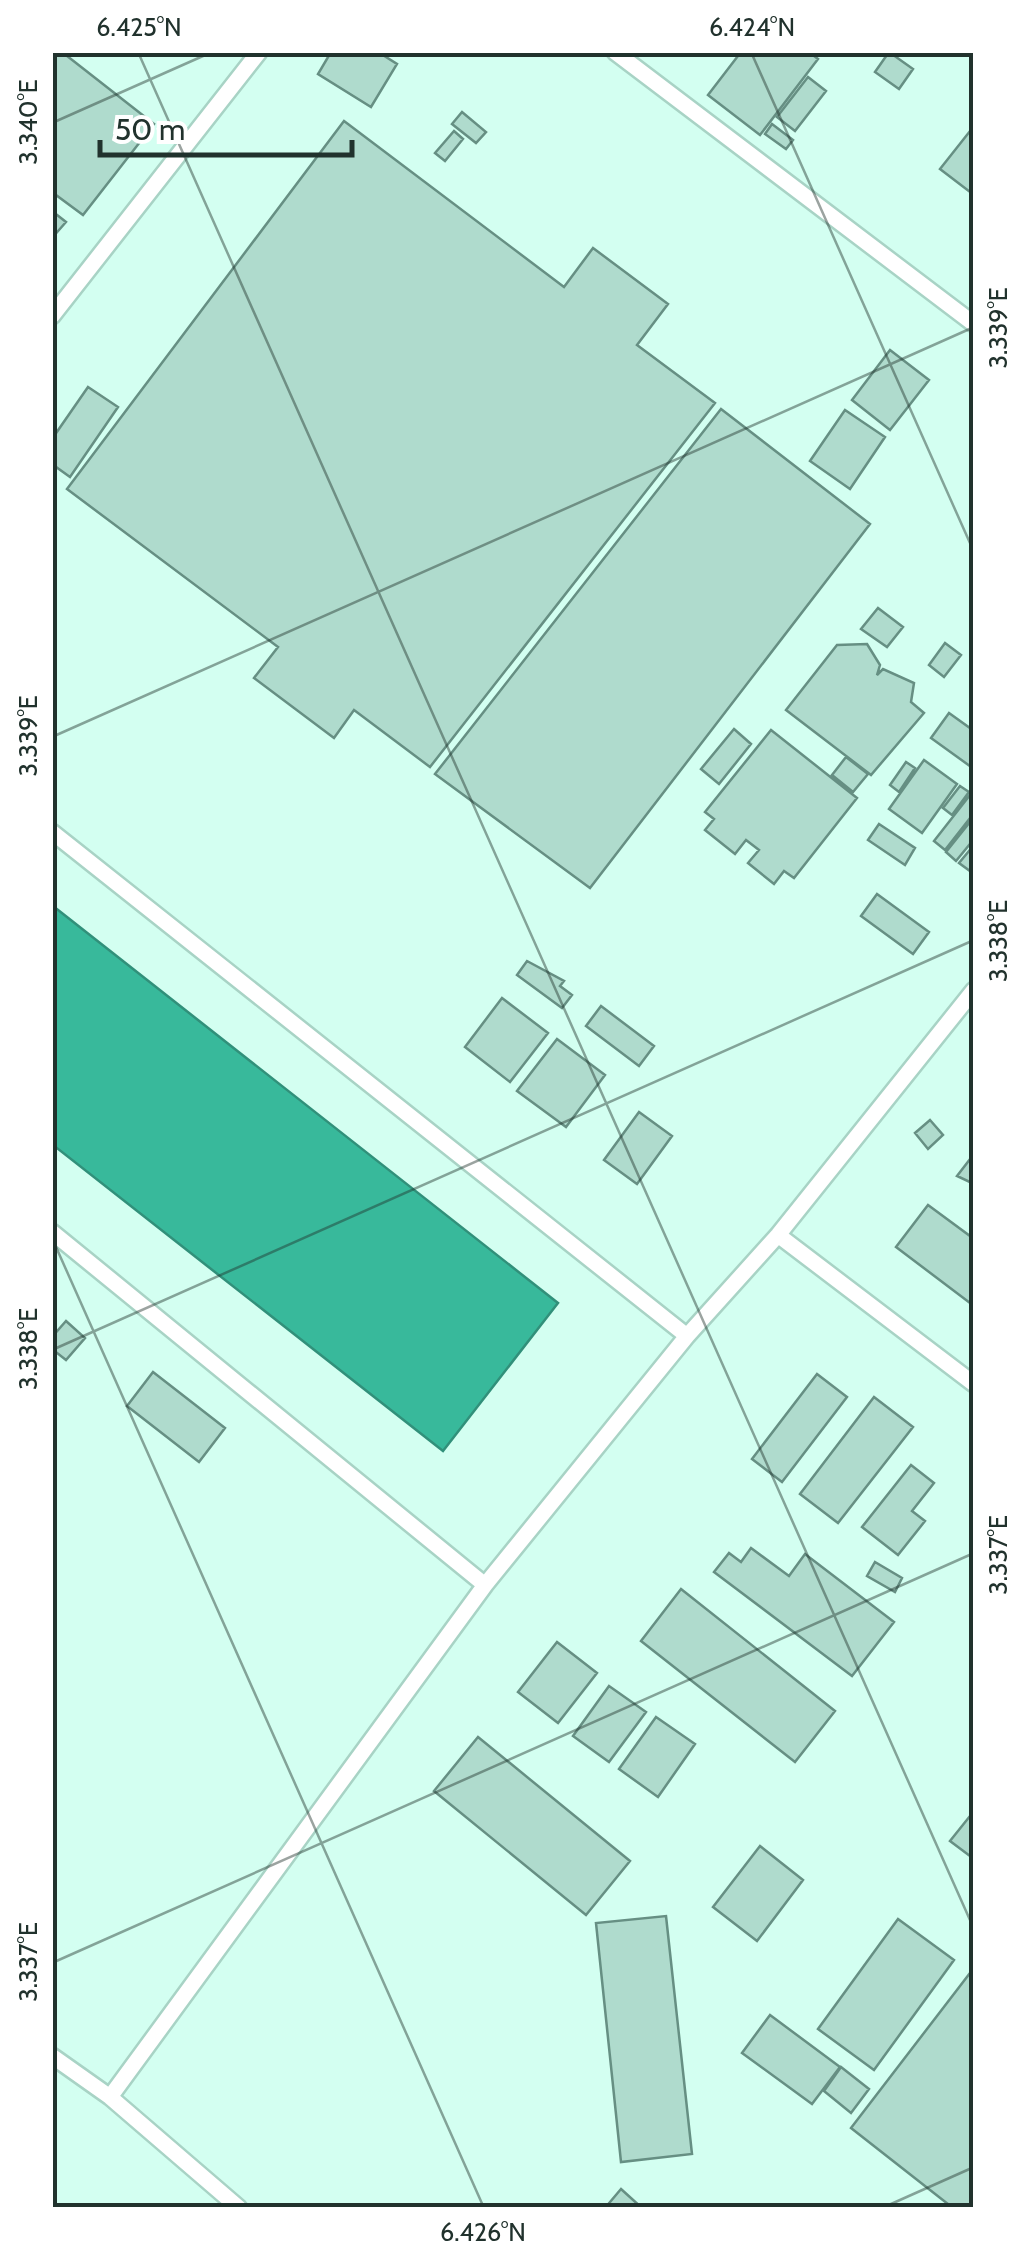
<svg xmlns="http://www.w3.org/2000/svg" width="1026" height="2260" font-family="Cabin,sans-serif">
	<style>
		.water { fill: #38b99b; stroke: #31907a; stroke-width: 2.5 }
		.building { fill: #afdbcd; stroke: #668f83; stroke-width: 2.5 }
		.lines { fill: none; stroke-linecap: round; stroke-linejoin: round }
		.service-casing { stroke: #a8d3c5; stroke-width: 20 }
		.service { stroke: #fff; stroke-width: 15 }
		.ticks { fill: none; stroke: #21322d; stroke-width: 2.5; stroke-opacity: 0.45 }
		.neatline { fill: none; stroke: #21322d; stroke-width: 4 }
		.ticks-label { font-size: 25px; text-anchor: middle; fill: #21322d }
	</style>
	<rect width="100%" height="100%" fill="#d3fff1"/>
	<!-- water -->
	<path class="water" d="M53,906l505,397 -115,148 -390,-306z"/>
	<!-- building -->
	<path class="building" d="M52,52h10l92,72 -71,91 -31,-23z
		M331,52h47l19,12 -26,43 -53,-33z
		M741,52h68l9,7 -58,76 -52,-40z
		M889,52l24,17 -14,20 -24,-17z
		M808,77l18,14 -31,40 -18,-14z
		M462,112l24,20 -10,11 -24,-19z
		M344,121l220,166 29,-39 75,56 -31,41 78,58 -285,364 -76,-57 -20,28 -80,-60 24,-31 -211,-158z
		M772,124l21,16 -7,9 -21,-15z
		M974,126v69l-34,-26z
		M454,131l9,8 -18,22 -10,-8z
		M52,211l14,11 -14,16z
		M890,350l39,30 -39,50 -38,-30z
		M88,387l30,20 -48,70 -18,-13v-25z
		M721,409l149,115 -280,364 -155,-114z
		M845,410l40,27 -35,52 -40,-28z
		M878,608l25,19 -16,20 -26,-18z
		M945,643l16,12 -17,22 -15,-12z
		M867,644l13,21 -3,10 6,-6 31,14 -3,19 13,11 -53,62 -85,-65 51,-65z
		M949,713l25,18v38l-43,-31z
		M734,729l17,15 -32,40 -18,-15z
		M771,730l86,68 -63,80 -10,-7 -10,13 -26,-21 11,-13 -13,-10 -11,14 -30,-24 9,-11 -9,-7z
		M846,757l22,17 -15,18 -21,-17z
		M924,760l33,24 -35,49 -33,-24z
		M906,762l9,6 -16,24 -9,-7z
		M960,786l9,6 -17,23 -9,-7z
		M970,795l4,18 -29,37 -11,-9z
		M974,817v22l-18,22 -10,-9z
		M879,824l36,24 -10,17 -37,-25z
		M974,845v22l-4,4 -11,-8z
		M877,894l52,38 -16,22 -52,-38z
		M527,961l37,20 -4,5 12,9 -10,13 -45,-33z
		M502,998l46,35 -38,49 -45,-35z
		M601,1006l53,40 -15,20 -53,-40z
		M557,1039l48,36 -39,52 -49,-36z
		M639,1112l33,24 -35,48 -33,-24z
		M930,1120l13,15 -15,14 -13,-16z
		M974,1154v30l-17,-8z
		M928,1205l46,34v67l-78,-59z
		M66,1321l19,17 -19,22 -14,-11v-12z
		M153,1372l72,56 -26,34 -72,-56z
		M817,1374l30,23 -65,85 -30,-23z
		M874,1397l39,30 -75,96 -38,-29z
		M911,1465l23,18 -22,28 13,10 -27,34 -36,-28z
		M751,1548l38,28 16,-22 89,68 -42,54 -138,-104 15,-19 12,9z
		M875,1562l27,16 -7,14 -28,-16z
		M681,1589l154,122 -40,51 -154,-121z
		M557,1642l40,31 -39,50 -40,-31z
		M609,1686l37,26 -37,50 -36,-26z
		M656,1717l39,27 -37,53 -39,-28z
		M478,1737l152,124 -44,54 -152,-124z
		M974,1811v48l-24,-18z
		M760,1846l43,34 -46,61 -44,-34z
		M666,1916l26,238 -71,8 -25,-239z
		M898,1919l56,41 -80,110 -56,-41z
		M970,1973l4,3v232h-21l-102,-80z
		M770,2015l70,52 -28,37 -70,-51z
		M841,2067l28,22 -18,24 -27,-22z
		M621,2189l21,19h-37z"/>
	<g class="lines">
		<!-- service casing -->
		<g class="service-casing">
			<path id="service" d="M615,52l359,272
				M52,316l207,-264
				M52,832l635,504
				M52,1232l433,353
				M778,1235l196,149
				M52,2056l58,41 129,111
				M110,2097l375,-512 202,-249 91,-101 196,-245"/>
		</g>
		<!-- service -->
		<use href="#service" class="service"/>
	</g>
	<!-- ticks -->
	<path class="ticks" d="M138,52l836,1877M751,52l223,500M52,123l160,-71M52,737l922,-410M52,1238l432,970M52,1350l922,-410M52,1963l922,-410M882,2208l92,-41"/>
	<!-- border -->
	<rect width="1026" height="2260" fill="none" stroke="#ffffff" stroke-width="110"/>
	<!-- scale -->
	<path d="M100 140v15h252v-15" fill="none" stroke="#21322d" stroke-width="5"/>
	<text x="115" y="140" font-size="30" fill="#21322d" stroke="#ffffff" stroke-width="8" paint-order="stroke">50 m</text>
	<rect x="55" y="55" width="916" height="2150" class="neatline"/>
	<g class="ticks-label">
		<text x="139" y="36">6.425°N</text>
		<text x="752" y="36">6.424°N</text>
		<text transform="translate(28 122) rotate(-90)" y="9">3.340°E</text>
		<text transform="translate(998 328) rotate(-90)" y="9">3.339°E</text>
		<text transform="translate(28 736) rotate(-90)" y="9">3.339°E</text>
		<text transform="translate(998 941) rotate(-90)" y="9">3.338°E</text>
		<text transform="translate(28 1349) rotate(-90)" y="9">3.338°E</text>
		<text transform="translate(998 1555) rotate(-90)" y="9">3.337°E</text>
		<text transform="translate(28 1962) rotate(-90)" y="9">3.337°E</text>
		<text x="483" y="2241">6.426°N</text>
	</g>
</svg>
